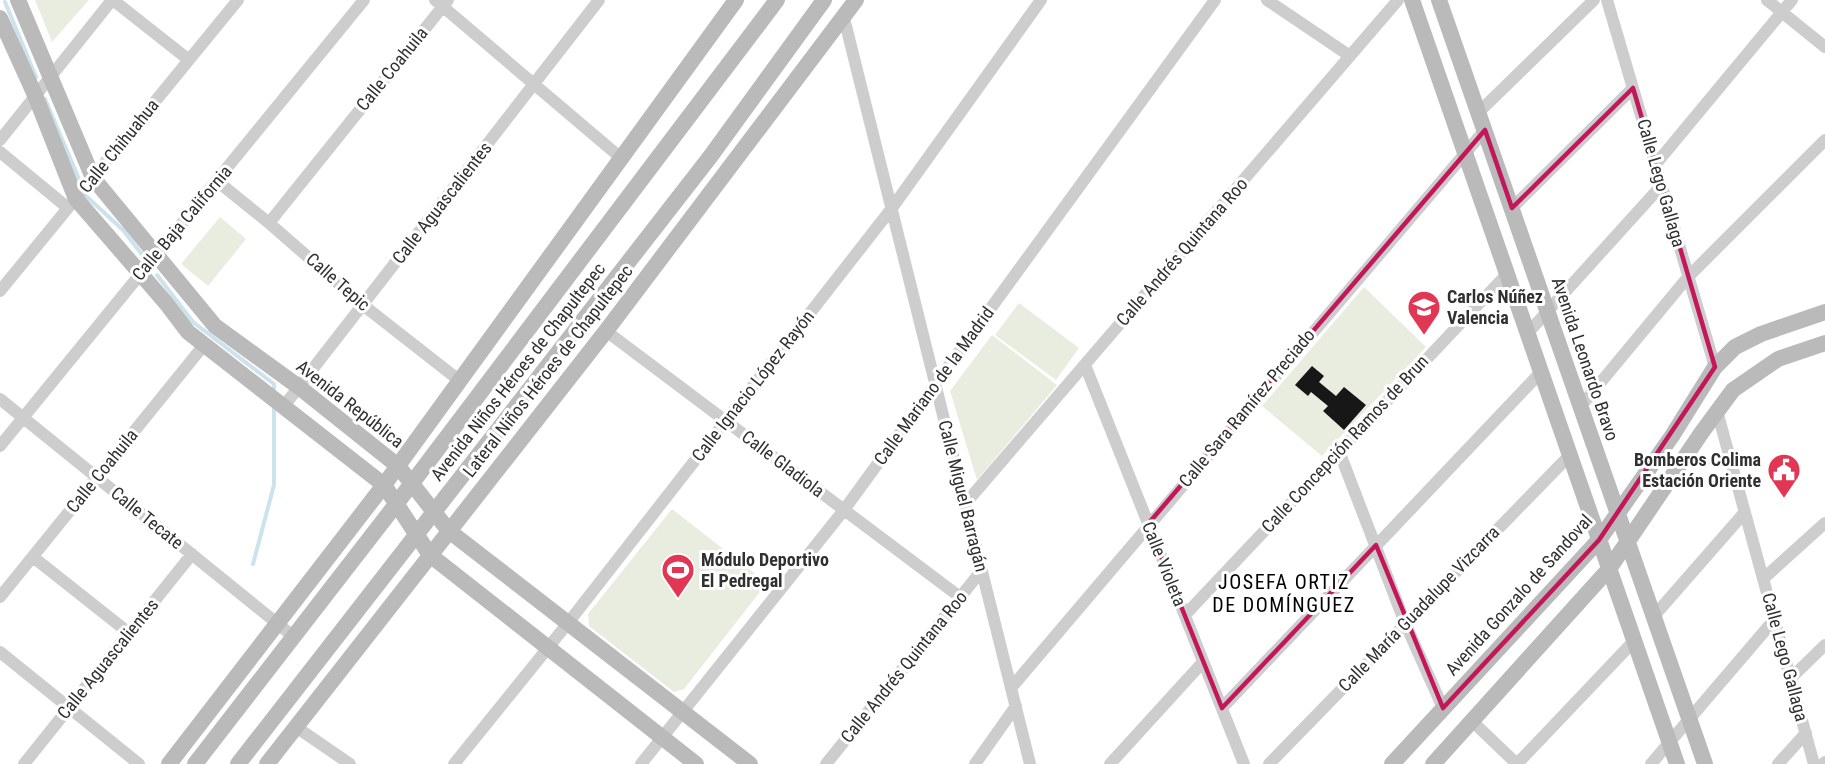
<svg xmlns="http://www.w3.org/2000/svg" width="1825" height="764" font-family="'Roboto Condensed',sans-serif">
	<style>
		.green { fill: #e8eddf }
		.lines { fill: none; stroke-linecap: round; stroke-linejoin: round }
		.stream { stroke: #cce2ec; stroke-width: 4 }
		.building { fill: #171717 }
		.street { stroke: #cdcdcd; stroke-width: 12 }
		.secondary { stroke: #bababa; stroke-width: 16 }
		.marked { fill: none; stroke: #c2185b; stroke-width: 4.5; stroke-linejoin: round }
		.labels { text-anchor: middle; stroke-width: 6; stroke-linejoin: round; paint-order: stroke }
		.street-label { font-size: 18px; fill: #303030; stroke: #fff }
		.poi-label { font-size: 18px; font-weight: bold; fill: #303030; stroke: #fff; text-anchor: start }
		.neighbourhood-label { font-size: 20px; letter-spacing: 1.5px; fill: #000; stroke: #fff }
	</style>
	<rect width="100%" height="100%" fill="#fff"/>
	<!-- green -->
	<path class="green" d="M35,0h54l-37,42z
		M220,217l26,22 -38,47 -27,-22z
		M1364,287l62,60 -104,109 -60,-50z
		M1019,303l60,45 -23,32 -61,-45z
		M992,335l65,50 -80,95 -27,-89z
		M672,509l95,74 -83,106 -10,3 -85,-66 -1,-12z"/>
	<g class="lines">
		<!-- stream -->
		<path class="stream" d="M5,2l31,75
			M45,99l34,80
			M86,196l37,34 21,27
			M157,275l36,47 81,62v5
			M253,564l21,-79v-77"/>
	</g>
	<!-- building -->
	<path class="building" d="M1312,366l12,10 -5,6 17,14 8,-9 22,18 -22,25 -21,-19 5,-5 -17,-14 -3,4 -13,-11z"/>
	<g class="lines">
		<!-- street -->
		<path class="street" d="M113,0l76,60
			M435,0l186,158
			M1267,0l83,56
			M1607,0l108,367
			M1767,0l58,47
			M844,18l186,746
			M1479,112l115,-112
			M0,140l112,-140
			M0,152l68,56
			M1655,165l137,-165
			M217,181l52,42 94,82 97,76
			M1512,208l121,-120
			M269,223l179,-223
			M0,291l238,-291
			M606,331l354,266
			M1527,334l134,-148
			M1085,365l159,399
			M0,399l294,238
			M284,406l315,-406
			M1581,406l107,-129 137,-137
			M1717,411l97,353
			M0,446l364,-446
			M1339,451l66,172 38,85
			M965,504l433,-504
			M33,557l96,76
			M1763,579l62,-56
			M0,597l204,-252
			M1185,615l322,-341
			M1654,616l91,-104
			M0,652l139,112
			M1791,678l34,-33
			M1011,688l474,-558
			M1222,708l319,-336
			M1472,721l45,43
			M296,727l54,37
			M24,764l168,-210
			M454,764l114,-141 324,-415 149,-208
			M641,764l203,-254 371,-510
			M826,764l156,-194
			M975,764l41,-58
			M1110,764l93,-102
			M1269,764l301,-309
			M1517,764l117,-123
			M1651,764l123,-144
			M1778,764l28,-31
			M1823,764l2,-2"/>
		<!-- secondary -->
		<path class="secondary" d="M18,0l75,178 122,148 84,61 99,79 51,65 301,233
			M1412,0l265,764
			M1439,0l266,764
			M0,18l35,77 41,104 90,104 22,29 196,153 46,70 266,209
			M169,764l215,-279 352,-485
			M195,764l202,-261 380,-503
			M238,764l472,-607 114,-157
			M267,764l339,-433 250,-331
			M1392,764l207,-224 73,-104 43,-69 20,-20 26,-13 64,-22
			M1433,764l176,-195 93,-137 31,-42 45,-31 47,-16"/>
	</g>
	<!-- marked area -->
	<path class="marked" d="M1633,88l82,279 -116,173 -156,168 -67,-163 -154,163 -74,-184 337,-394 27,78z"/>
	<!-- icons -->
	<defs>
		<g id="school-pin" transform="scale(1.725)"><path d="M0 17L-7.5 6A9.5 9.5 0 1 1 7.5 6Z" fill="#e23754" stroke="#fff"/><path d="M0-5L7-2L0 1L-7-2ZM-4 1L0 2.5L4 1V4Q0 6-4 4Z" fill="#fff"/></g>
		<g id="civic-pin" transform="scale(1.725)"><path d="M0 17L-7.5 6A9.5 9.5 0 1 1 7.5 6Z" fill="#e23754" stroke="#fff"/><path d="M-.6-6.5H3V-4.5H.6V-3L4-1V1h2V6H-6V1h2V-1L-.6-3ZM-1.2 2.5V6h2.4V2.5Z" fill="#fff"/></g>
		<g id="stadium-pin" transform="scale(1.725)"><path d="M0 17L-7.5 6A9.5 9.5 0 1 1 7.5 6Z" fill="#e23754" stroke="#fff"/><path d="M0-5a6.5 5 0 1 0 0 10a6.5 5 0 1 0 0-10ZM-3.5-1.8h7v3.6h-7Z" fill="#fff"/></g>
	</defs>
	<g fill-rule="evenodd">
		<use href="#school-pin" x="1424" y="307"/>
		<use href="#civic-pin" x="1784" y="470"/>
		<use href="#stadium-pin" x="678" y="570"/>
	</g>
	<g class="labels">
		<!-- street labels -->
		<g class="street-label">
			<text transform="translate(392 69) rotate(-51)" y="6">Calle Coahuila</text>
			<text transform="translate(119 146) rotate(-51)" y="6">Calle Chihuahua</text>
			<text transform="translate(1661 183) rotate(74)" y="6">Calle Lego Gallaga</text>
			<text transform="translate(442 203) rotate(-52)" y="6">Calle Aguascalientes</text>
			<text transform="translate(182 223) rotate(-50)" y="6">Calle Baja California</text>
			<text transform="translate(1182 252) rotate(-49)" y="6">Calle Andrés Quintana Roo</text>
			<text transform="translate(338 282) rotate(41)" y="6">Calle Tepic</text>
			<text transform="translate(1585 359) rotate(71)" y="6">Avenida Leonardo Bravo</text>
			<text transform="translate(548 371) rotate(-52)" y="6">Lateral Niños Héroes de Chapultepec</text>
			<text transform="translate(518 372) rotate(-52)" y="6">Avenida Niños Héroes de Chapultepec</text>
			<text transform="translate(753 386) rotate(-52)" y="6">Calle Ignacio López Rayón</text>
			<text transform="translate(934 386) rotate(-54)" y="6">Calle Mariano de la Madrid</text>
			<text transform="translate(350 404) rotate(38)" y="6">Avenida República</text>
			<text transform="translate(1247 408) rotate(-50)" y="6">Calle Sara Ramírez Preciado</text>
			<text transform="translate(1345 444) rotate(-47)" y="6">Calle Concepción Ramos de Brun</text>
			<text transform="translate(783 464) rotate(37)" y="6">Calle Gladiola</text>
			<text transform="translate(102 471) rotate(-51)" y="6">Calle Coahuila</text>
			<text transform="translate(963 496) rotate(76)" y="6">Calle Miguel Barragán</text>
			<text transform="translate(147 518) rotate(39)" y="6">Calle Tecate</text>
			<text transform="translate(1164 564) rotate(68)" y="6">Calle Violeta</text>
			<text transform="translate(1519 595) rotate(-48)" y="6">Avenida Gonzalo de Sandoval</text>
			<text transform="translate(1419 609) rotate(-46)" y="6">Calle María Guadalupe Vizcarra</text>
			<text transform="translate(1785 657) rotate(75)" y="6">Calle Lego Gallaga</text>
			<text transform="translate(108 659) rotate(-51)" y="6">Calle Aguascalientes</text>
			<text transform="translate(904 667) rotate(-51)" y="6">Calle Andrés Quintana Roo</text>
		</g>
		<!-- poi labels -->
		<g class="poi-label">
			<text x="1447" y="303">Carlos Núñez<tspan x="1447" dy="21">Valencia</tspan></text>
			<text x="1761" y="466" text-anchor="end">Bomberos Colima<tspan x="1761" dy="21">Estación Oriente</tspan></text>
			<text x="701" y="566">Módulo Deportivo<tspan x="701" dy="21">El Pedregal</tspan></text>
		</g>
		<!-- neighbourhood labels -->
		<g class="neighbourhood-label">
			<text x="1284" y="589">JOSEFA ORTIZ<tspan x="1284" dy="23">DE DOMÍNGUEZ</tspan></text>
		</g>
	</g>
</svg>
